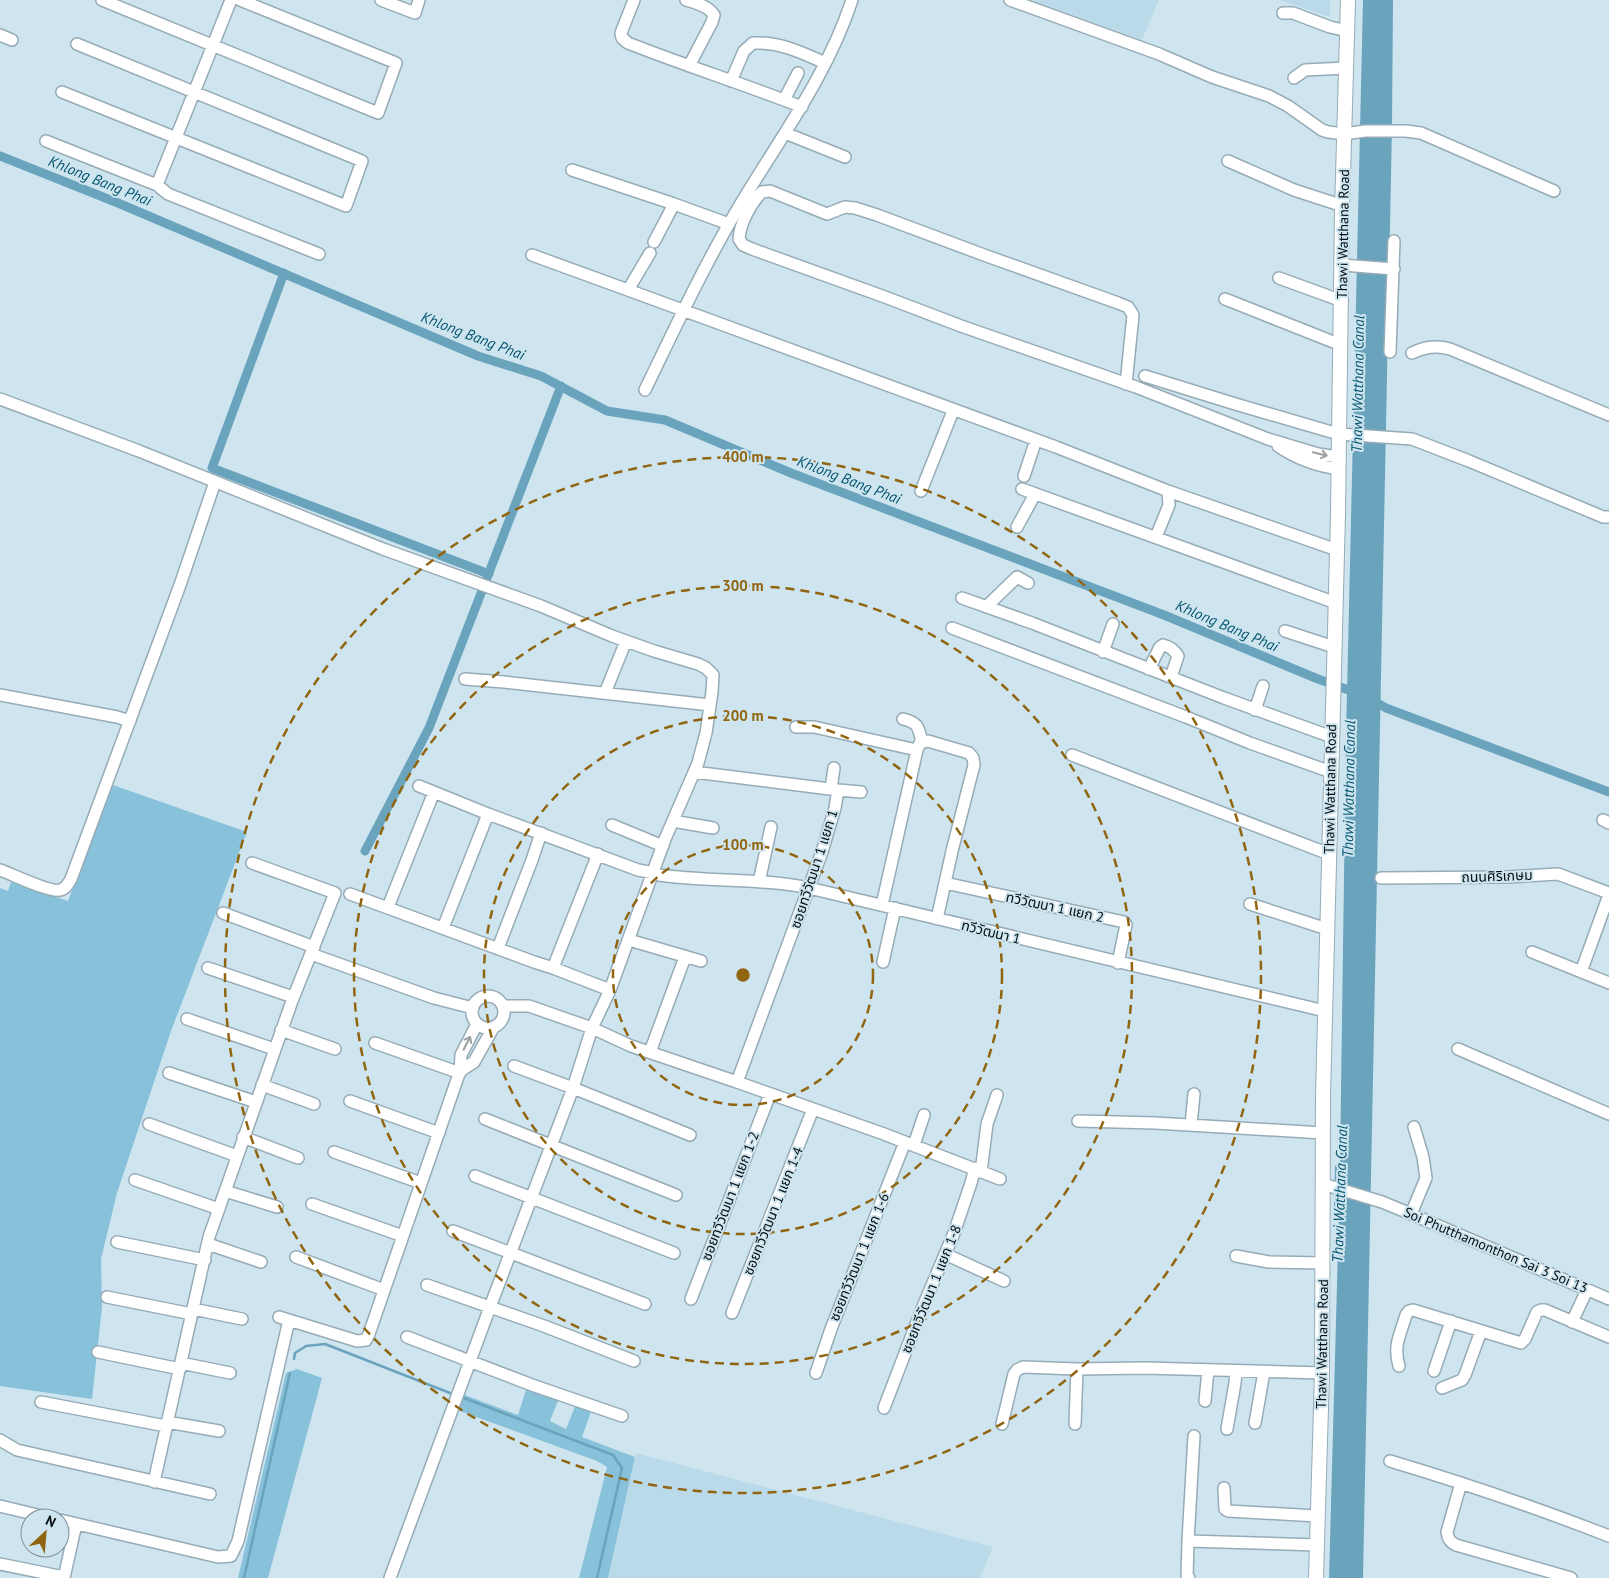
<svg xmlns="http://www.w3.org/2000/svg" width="1609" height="1578" font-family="'PT Sans','Noto Sans Thai',sans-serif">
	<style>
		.built { fill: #bbdae9 }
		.green { fill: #88c1da }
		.water { fill: #6aa3bc }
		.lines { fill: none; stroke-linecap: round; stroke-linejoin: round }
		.stream { stroke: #6aa3bc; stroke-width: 2.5 }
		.canal { stroke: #6aa3bc; stroke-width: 9 }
		.minor-casing { stroke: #96abb6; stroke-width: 14 }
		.major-casing { stroke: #96abb6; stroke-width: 16 }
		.minor { stroke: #fff; stroke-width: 11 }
		.major { stroke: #fff; stroke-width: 14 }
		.oneway { stroke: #9b9fa0 }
		.ring { fill: none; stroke: #91650f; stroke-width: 2.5; stroke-dasharray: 9 6 }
		.labels { text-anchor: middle; stroke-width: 4; stroke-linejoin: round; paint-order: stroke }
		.street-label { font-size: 14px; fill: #060e11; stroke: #cee5f0 }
		.water-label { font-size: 15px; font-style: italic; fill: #055670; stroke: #cee5f0 }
		.centre { fill: #91650f; stroke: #cee5f0; stroke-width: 2.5 }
		.ring-label { font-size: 15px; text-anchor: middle; font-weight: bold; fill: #91650f; stroke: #cee5f0; stroke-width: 4; stroke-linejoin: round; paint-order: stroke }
	</style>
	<rect width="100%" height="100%" fill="#cee5f0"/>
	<!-- built -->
	<path class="built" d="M1032,0h127l-17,40z
		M1279,0h51v17z
		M636,1453l357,94 -13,31h-372z"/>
	<!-- green -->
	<path class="green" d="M113,785l134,47 -76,199 -54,162 -16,66 1,48 -10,92 -92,-13v-498l8,3 3,-9 57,19z
		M297,1369l25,9 -54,200h-30l48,-205z
		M527,1387l32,11 -9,23 16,8 10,-25 16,5 -10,28 53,20 -27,121h-29l28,-111 -10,-6 -140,-51 5,-16 56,21z"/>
	<!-- water -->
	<path class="water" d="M1363,0h30l-1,125 -29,1453h-34l10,-367 -5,-5 1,-40 5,-4 6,-426z"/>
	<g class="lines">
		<!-- stream -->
		<path class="stream" d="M294,1359l1,-6 11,-7 19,-2 125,49
			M464,1398l149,57 9,13 -25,110
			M244,1578l46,-205"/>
		<!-- canal -->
		<path class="canal" d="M0,156l118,47 360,153 63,20 66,35 58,9 126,53 373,142 154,64 39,14
			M284,273l-72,195 277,106
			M1371,699l15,9 223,84
			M365,851l64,-123 132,-342"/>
		<!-- minor casing -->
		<g class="minor-casing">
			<path id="minor" d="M102,0l276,113 18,-50 -156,-63
				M231,0l-74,185 11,9 151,60
				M381,0l34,13 4,-13
				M634,0l-13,33 1,5 6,5c58,23 116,41 174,64
				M686,0c10,3 22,6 28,15l-2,7 -23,44
				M1010,0l149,54 53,23 57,19 19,10 34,24 6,2 16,2 21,-3h41l15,2 133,58
				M1283,13h10l37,14 17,4
				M0,35l12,5
				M1294,78l11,-8 41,-2
				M731,81l13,-30 9,-8c27,-1 48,9 72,20
				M62,92l284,114 16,-45 -285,-117
				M784,100l14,-27
				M785,133l60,24
				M46,141l111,44
				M1228,161l66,29 49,16
				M572,170l102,34 55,20
				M654,242l20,-38
				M650,253l-22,37 428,157 112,44 169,59
				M532,255l96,35
				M1342,265l52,4
				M1279,278l63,23
				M1225,299l116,46
				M1390,352l4,-111
				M1412,353c13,-6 24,-8 38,-4l159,66
				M1145,376l87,27 96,28 11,3 73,5 57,22 127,53 7,3h6
				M1126,384l7,-69 -5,-8 -10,-4 -134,-48 -107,-40 -22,-7 -10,-1 -18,7 -57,-23 -8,1c-11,11 -22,31 -23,47l4,6 9,4 133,48 76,29 175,61 132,52 50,15 21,3
				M645,390c30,-62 59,-125 95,-185 40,-67 87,-129 112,-205
				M0,399l139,52 244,98 158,57 71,30 42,15 44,13 8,4 7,7 -1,17 -6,41 -8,30 -33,76 -55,151 -18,38 -19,60 -83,219 -100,271
				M1278,446c19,13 38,20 61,23
				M1024,476l12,-36
				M1022,489l314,114
				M921,491l32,-80
				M1017,527l18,-33
				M1156,537l13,-32 -1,-14
				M962,598l70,25 192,75 108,39
				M986,607l31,-30 11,6
				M952,628l234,89 64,26 81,29
				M1285,631l49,16
				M1103,652l10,-28
				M1149,669l11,-22 3,-2c8,2 11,5 15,11l-7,21
				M465,679l39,3 206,23
				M605,693l21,-52
				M0,695l117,22 13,4
				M1255,710l8,-24
				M903,719c16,4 15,8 19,23
				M796,727h18l103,23 3,-7 8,-2 41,12 4,5 1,7 -22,86 -15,68
				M1072,755l257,99
				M694,772l144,18 -3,18 -13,44 -85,230 147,52 116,45
				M419,786l69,28 150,56 16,3 5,2c49,7 101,3 150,13l516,123
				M831,789l3,-21
				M838,790l23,2
				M1603,820l6,3
				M673,821l40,7
				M612,825l51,21
				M0,870c12,4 50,23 60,20 6,-1 8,-6 11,-11l109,-294 35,-103
				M1381,878l126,-1 51,-3 51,19
				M759,882l12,-55
				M945,883l179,39 2,3 -8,38
				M350,894l184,68 19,6 45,-114
				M1250,904l77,25
				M882,905l35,-155
				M388,907l46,-115
				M223,913l91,34
				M443,928l45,-114
				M629,940l72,21
				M498,948l34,-88 9,-27
				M1532,952l77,31
				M311,954l123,44 39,10
				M883,962l12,-54
				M208,968l85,29
				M553,968l57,22
				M1581,972l28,-77
				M472 1012a16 16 0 1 1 32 0a16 16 0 1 1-32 0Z
				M503,1006h26l63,22 39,18 106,36
				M187,1019l87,30
				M477,1024l-16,31 -1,16 14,-9 19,-34
				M281,1030l54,19
				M375,1043l85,30
				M1458,1049l151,65
				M650,1052l35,-95
				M514,1066l59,22 117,47
				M169,1073l87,29
				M262,1085l52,19
				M350,1101l89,32
				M485,1119l191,76
				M1078,1121l77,2 168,10
				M149,1124l88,32
				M1191,1125l3,-31
				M243,1137l55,21
				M914,1145l10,-30
				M334,1152l87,31
				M981,1172l6,-48 10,-29
				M475,1176l199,77
				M135,1180l84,29
				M1323,1184l59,18 29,12 198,85
				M225,1191l52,16
				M312,1204l91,32
				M1411,1214l15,-36 -3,-21 -9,-30
				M453,1231l192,73
				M117,1242l88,18
				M208,1244l53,18
				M945,1254l59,27
				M1236,1256l33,6 54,1
				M296,1257l88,33
				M427,1285l117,41 90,35
				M107,1297l85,17
				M691,1299l79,-205
				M193,1309l49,10
				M732,1313l81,-204
				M279,1317l78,24 9,-1 3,-6 91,-263
				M1572,1322l15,-32
				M407,1337l125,48 90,31
				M98,1352l82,17
				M181,1363l49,10
				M1399,1366c-6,-21 1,-30 7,-51l3,-4 4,-1 108,33 4,-4 12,-27 4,-2h4l64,27
				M1077,1369l68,-1 177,5
				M1434,1371l17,-50
				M816,1373l15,-44 74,-187
				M1442,1388l20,-8 3,-5 16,-44
				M1205,1401l3,-31
				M41,1402l125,24
				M884,1408l38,-99 32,-76 17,-50 4,-15
				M167,1422l52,9
				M1255,1423l9,-51
				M1002,1424l12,-50 3,-4 6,-3 54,2 -2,55
				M1227,1429l8,-46 1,-12
				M1194,1436l-6,105 129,4
				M0,1440l17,10 193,44
				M1390,1461c74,22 147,47 219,75
				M154,1482l55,-245 83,-236 43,-108 -83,-30
				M1461,1483l-14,49c1,7 3,10 9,13l115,33
				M1224,1488l1,21 3,2 89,5
				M0,1506l50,12
				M60,1520l158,37 13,-1 7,-15 51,-221
				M1188,1541l-1,37h2
				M0,1564l64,13
				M64,1578l12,-54"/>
		</g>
		<!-- major casing -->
		<g class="major-casing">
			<path id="major" d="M1316,1578l6,-205 1,-277 15,-582 4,-303 6,-211"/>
		</g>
		<!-- minor -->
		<use href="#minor" class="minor"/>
		<!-- major -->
		<use href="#major" class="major"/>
	</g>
	<!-- one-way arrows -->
	<defs><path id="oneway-shaft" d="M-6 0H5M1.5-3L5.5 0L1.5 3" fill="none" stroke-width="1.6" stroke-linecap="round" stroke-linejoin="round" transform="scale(1.25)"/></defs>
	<g class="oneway">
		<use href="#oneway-shaft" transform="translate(1320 454) rotate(13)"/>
		<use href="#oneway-shaft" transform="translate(467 1043) rotate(-63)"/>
	</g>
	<!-- distance rings -->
	<g class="ring">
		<circle cx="743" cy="975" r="130"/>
		<circle cx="743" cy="975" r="259"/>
		<circle cx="743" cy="975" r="389"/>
		<circle cx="743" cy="975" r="518"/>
	</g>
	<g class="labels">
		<!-- street labels -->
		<g class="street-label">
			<text transform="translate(1343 234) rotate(-89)" y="5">Thawi Watthana Road</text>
			<text transform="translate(1330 789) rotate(-89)" y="5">Thawi Watthana Road</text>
			<text transform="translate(814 869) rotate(-72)" y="5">ซอยทวีวัฒนา 1 แยก 1</text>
			<text transform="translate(1497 876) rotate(-2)" y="5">ถนนศิริเกษม</text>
			<text transform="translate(1055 907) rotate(12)" y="5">ทวีวัฒนา 1 แยก 2</text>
			<text transform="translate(991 932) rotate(14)" y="5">ทวีวัฒนา 1</text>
			<text transform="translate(730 1196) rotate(-69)" y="5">ซอยทวีวัฒนา 1 แยก 1-2</text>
			<text transform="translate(773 1211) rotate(-68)" y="5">ซอยทวีวัฒนา 1 แยก 1-4</text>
			<text transform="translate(1496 1250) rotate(23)" y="5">Soi Phutthamonthon Sai 3 Soi 13</text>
			<text transform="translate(859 1257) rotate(-68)" y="5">ซอยทวีวัฒนา 1 แยก 1-6</text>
			<text transform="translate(931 1289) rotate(-68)" y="5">ซอยทวีวัฒนา 1 แยก 1-8</text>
			<text transform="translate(1322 1344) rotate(-89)" y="5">Thawi Watthana Road</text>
		</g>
		<!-- water labels -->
		<g class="water-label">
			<text transform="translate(100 181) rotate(22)" y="5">Khlong Bang Phai</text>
			<text transform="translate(473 336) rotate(21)" y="5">Khlong Bang Phai</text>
			<text transform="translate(1358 384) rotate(-89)" y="5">Thawi Watthana Canal</text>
			<text transform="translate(849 480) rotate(21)" y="5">Khlong Bang Phai</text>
			<text transform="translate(1227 626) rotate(23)" y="5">Khlong Bang Phai</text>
			<text transform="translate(1349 789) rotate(-89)" y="5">Thawi Watthana Canal</text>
			<text transform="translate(1340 1194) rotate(-88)" y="5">Thawi Watthana Canal</text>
		</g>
	</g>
	<circle cx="743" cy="975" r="8" class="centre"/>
	<g class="ring-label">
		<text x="743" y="462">400 m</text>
		<text x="743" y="591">300 m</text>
		<text x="743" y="721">200 m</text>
		<text x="743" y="850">100 m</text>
	</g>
	<!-- north arrow -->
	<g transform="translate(45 1533) rotate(26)"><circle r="24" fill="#cee5f0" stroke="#7e8f97"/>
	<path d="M0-4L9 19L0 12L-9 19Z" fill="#91650f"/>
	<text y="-8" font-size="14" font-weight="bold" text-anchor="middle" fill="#060e11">N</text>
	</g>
</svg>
